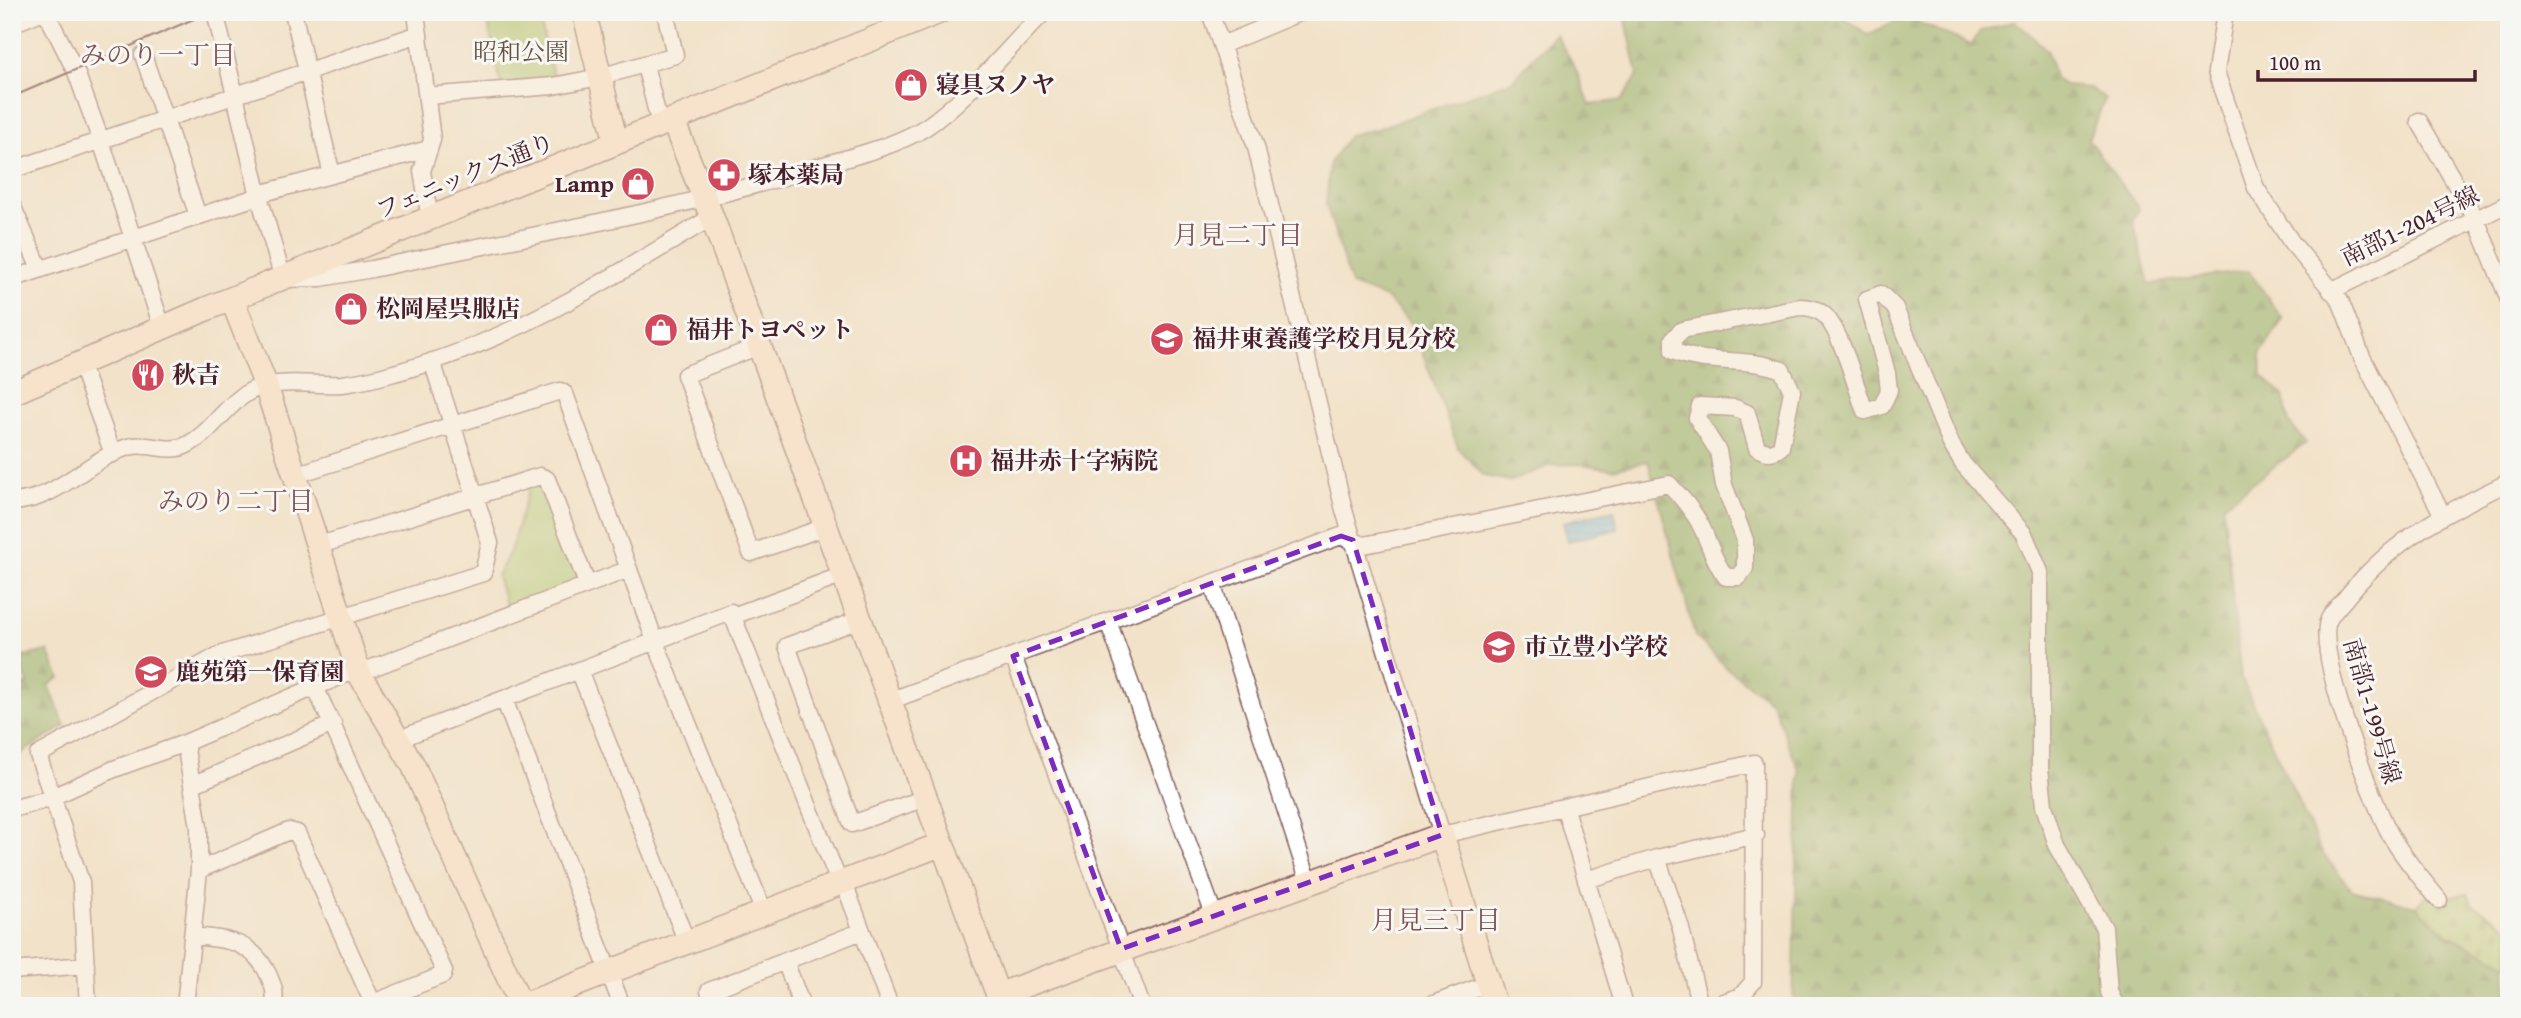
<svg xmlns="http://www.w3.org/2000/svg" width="2521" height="1018" font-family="'Gentium Book Plus','Noto Serif JP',serif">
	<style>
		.green { fill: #a9c971; stroke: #7a744e; stroke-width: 2 }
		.forest { fill: url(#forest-firs); stroke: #686647; stroke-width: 2 }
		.cemetery { fill: url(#cemetery-stones); stroke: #7a744e; stroke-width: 2 }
		.water { fill: url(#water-rules); stroke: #566984; stroke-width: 2 }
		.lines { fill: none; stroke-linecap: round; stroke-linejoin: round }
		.street-casing { stroke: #856362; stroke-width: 19 }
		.secondary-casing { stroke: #856362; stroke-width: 26 }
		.street { stroke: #fff; stroke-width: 16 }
		.secondary { stroke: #fce5d0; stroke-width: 23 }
		.tram { stroke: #4a1f2b; stroke-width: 2 }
		.marked { fill: none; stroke: #7b2cbf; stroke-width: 5; stroke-dasharray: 14 9; stroke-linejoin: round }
		.labels { text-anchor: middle; stroke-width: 6; stroke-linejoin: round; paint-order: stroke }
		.park-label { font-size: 24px; fill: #665240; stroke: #f6f6f2 }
		.poi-label { font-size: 24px; font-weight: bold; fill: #4a1f2b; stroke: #f6f6f2; text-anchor: start }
		.street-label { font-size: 24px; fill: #4a1f2b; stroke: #f6f6f2 }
		.neighbourhood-label { font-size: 26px; fill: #804f50; stroke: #f6f6f2 }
	</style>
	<defs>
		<pattern id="forest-firs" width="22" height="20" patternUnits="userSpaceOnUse" patternTransform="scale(1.75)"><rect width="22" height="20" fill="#86ad63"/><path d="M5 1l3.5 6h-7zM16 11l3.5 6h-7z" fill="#708c52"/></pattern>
		<pattern id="cemetery-stones" width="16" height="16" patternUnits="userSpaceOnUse" patternTransform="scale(1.75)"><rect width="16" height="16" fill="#a9c971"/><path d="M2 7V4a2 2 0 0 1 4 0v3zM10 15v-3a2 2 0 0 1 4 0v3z" fill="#93ac62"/></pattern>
		<pattern id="water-rules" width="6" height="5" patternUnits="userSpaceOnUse" patternTransform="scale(1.75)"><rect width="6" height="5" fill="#62b3dd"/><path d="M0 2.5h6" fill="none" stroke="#5391b3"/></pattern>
	</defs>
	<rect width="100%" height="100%" fill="#f6f6f2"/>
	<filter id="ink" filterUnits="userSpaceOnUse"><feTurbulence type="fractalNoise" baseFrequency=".0143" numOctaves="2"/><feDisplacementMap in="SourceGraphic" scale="14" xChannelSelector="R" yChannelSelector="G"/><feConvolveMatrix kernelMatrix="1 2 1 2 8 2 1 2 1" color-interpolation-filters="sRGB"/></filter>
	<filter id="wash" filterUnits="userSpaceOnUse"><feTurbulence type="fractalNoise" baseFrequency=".00686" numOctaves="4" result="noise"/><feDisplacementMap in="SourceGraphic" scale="28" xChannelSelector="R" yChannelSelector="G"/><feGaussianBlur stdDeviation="1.57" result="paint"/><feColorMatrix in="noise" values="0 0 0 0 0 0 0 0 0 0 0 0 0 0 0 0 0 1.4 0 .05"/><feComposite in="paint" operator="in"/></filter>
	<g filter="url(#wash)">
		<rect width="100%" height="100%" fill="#f2e2c9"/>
		<!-- green -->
		<path class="green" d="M486,12h52l15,64 -52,10z
			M537,482l8,5 34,88 -5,9 -67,25 -10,-33 13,-24 20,-67z"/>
		<!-- forest -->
		<path class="forest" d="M1624,12h213l31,23 36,-19 67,29 10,-14 34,-10 32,29 7,27 11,9 25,2 15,11 -17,40 51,70 -6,11 16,64 100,-13 34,48 -22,34 1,23 21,19 6,28 17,20 -83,62 18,173 81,175 30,37 64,16 33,31 57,26 3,43h-716l6,-235 -27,-68 -44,-34 -33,-33 -47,-175 -35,8 -33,-5 -29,1 -40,16 -27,-5 -26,-28 -46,-123 -26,-27 -35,-13 -25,-81 4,-41 19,-28 27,-6 136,-48 43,-47 19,31 16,40 32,-5 16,-25z
			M48,651l12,27 -11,7 16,41 -53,33v-69l16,-6 -9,-27z"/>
		<!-- cemetery -->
		<path class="cemetery" d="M2467,894l7,11 35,22v38l-59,-29 -34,-30 12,-11 16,3z"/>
		<!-- water -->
		<path class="water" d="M1614,510l4,19 -50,12 -5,-19z"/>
	</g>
	<g filter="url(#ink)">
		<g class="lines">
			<!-- street casing -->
			<g class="street-casing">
				<path id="street" d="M46,12l30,60 25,69 61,186
					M293,12l39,163
					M416,12l16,128 -10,31 8,48
					M1210,12l46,135 88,363 98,325 312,-72 -1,219 -12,14 -29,10
					M2225,12l-9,60 40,116 36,55 48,57 22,57 80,157
					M217,20l42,176 24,83 38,-1 51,-9c148,-32 300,-57 445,-102 35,-11 78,-20 109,-40 39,-26 84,-81 118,-115
					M12,24l29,-12
					M1222,45l79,-33
					M143,55l55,161
					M645,65l15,60
					M427,96l126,-10 47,-9 75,-22 -10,-43
					M2419,121l57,98 33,81
					M12,170l407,-136
					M259,194l170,-45
					M12,205l28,64
					M12,279l247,-83
					M2331,291l178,-88
					M759,346l-74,29 66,178 74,-26
					M80,363l33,91
					M295,475l265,-84 5,3 90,247 108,269
					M12,502c46,-2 73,-40 113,-54 21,-8 43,7 62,-3 24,-12 38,-39 60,-52 26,-16 66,-7 95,-9 17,-2 35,-6 52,-11 114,-30 218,-95 318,-156
					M317,546l223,-70 7,3 40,105
					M1212,583l97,299
					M733,616l110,-41
					M859,620l-72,26 65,178 73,-26
					M1108,621l106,294
					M1013,656l129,350
					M358,669l-43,18 129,284 -1,4 -70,28
					M579,670l107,270
					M359,673l270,-104
					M504,699l118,307
					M889,701l452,-165 23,9 305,-61c12,13 25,27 33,44 8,17 12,34 24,49h12l7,-9v-28l-21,-55 -6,-34 -21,-33 3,-12 35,2 12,5 10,35c10,5 15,6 24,-1l11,-56 -10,-21c-35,-14 -75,-4 -109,-19v-12l9,-9 118,-23c8,0 15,1 22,6 18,13 34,75 43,98l17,-5 7,-16 -2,-17 -20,-74 14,-5 14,14 56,136 12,20 61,70 16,38v196l4,38 13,39 47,83 5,64 7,14
					M399,739l332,-127 108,270
					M194,784l139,-60
					M12,809l36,-10 66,-30 71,-26 130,-56
					M1565,809l59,197
					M1657,858l23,67 20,81
					M199,870l90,-39 8,2 77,173
					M843,880l47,126
					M1586,880l71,-22 99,-23
					M2439,900c-17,-21 -35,-41 -48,-64 -18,-33 -78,-186 -62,-217 5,-9 14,-17 20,-25 45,-55 97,-82 160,-112
					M192,936c33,3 60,4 76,38 5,11 9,20 5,32
					M785,961l17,45
					M12,971l74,-6
					M88,1006l-7,-124 -43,-127 181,-100 264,-82 7,-30 -58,-182
					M185,1006l14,-136v-43l-14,-84
					M715,1006l-6,-15 153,-60
					M1428,1006l60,-22"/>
			</g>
			<!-- secondary casing -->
			<g class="secondary-casing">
				<path id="secondary" d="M584,12l32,130
					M673,121l39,96 290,789
					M232,299l34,87 93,287 54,92 108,241
					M12,393l194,-84 733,-297
					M998,995l444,-160 53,171
					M521,1006l421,-162"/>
			</g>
			<!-- street -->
			<use href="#street" class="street"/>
			<!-- secondary -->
			<use href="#secondary" class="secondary"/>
			<!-- tram -->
			<path class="tram" d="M12,97l198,-85"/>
		</g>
	</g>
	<!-- marked area -->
	<path d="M0 0H2521V1018H0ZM1341,536l12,4 89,295 -321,114 -108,-293z" fill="#f2e2c9" fill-opacity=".55" fill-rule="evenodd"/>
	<path class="marked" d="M1341,536l12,4 89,295 -321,114 -108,-293z"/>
	<!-- icons -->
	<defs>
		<g id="shop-disc" transform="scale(1.75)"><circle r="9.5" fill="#d1495b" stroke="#f6f6f2"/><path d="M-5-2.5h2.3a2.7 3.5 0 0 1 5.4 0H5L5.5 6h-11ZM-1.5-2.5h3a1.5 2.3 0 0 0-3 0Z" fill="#fff"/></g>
		<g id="pharmacy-disc" transform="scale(1.75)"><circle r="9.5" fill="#d1495b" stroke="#f6f6f2"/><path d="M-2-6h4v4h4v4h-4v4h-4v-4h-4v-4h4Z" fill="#fff"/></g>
		<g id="school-disc" transform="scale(1.75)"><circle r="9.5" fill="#d1495b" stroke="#f6f6f2"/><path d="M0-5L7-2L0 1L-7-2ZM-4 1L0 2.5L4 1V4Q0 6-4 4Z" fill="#fff"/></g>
		<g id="restaurant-disc" transform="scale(1.75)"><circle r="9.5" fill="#d1495b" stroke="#f6f6f2"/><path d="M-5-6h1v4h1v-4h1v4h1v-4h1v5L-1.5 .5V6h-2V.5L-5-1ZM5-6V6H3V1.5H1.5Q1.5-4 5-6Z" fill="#fff"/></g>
		<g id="hospital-disc" transform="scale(1.75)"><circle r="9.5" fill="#d1495b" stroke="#f6f6f2"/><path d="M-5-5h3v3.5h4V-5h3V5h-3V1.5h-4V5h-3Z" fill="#fff"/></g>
	</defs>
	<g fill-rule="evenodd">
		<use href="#shop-disc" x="911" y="85"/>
		<use href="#pharmacy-disc" x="724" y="175"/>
		<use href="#shop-disc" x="638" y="184"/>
		<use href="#shop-disc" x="351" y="309"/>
		<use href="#shop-disc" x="661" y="330"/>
		<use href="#school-disc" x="1167" y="339"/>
		<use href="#restaurant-disc" x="148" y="375"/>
		<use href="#hospital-disc" x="966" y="461"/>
		<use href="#school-disc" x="1499" y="647"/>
		<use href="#school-disc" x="151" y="672"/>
	</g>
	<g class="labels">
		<!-- park labels -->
		<g class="park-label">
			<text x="521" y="60">昭和公園</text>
		</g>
		<!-- poi labels -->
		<g class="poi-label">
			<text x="936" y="93">寝具ヌノヤ</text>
			<text x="748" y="183">塚本薬局</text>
			<text x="614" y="192" text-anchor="end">Lamp</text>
			<text x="376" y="317">松岡屋呉服店</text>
			<text x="686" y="338">福井トヨペット</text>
			<text x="1192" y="347">福井東養護学校月見分校</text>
			<text x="172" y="383">秋吉</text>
			<text x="990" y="469">福井赤十字病院</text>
			<text x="1524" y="655">市立豊小学校</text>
			<text x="176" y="680">鹿苑第一保育園</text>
		</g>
		<!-- street labels -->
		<g class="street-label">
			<text transform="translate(465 176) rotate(-22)" y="8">フェニックス通り</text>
			<text transform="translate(2410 226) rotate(-26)" y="8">南部1-204号線</text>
			<text transform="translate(2372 711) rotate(74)" y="8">南部1-199号線</text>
		</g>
		<!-- neighbourhood labels -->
		<g class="neighbourhood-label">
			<text x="158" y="64">みのり一丁目</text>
			<text x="1238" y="244">月見二丁目</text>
			<text x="236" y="510">みのり二丁目</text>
			<text x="1436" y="929">月見三丁目</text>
		</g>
	</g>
	<!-- margin -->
	<rect width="2521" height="1018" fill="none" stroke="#f6f6f2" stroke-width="42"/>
	<!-- scale -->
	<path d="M2258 70v10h217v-10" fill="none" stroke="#4a1f2b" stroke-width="3.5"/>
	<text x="2269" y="70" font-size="21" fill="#4a1f2b" stroke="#f6f6f2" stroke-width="5" paint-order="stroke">100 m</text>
</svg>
